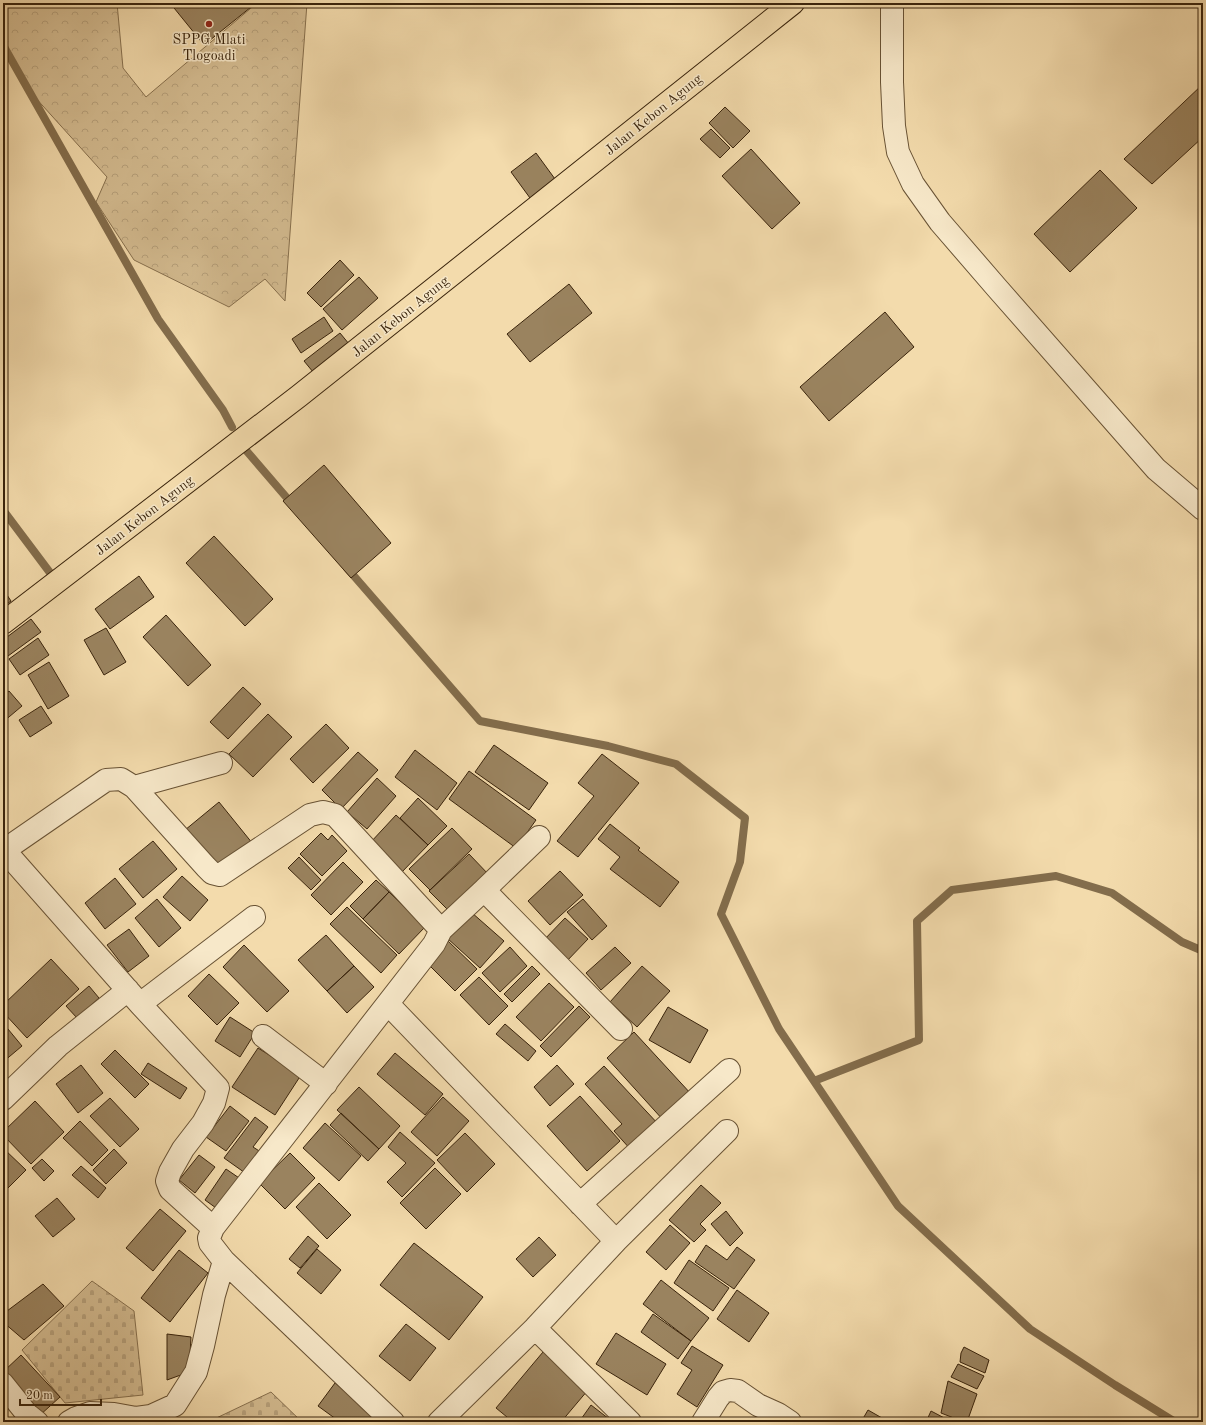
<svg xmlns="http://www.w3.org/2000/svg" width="1206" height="1425" font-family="'Old Standard TT',serif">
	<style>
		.forest { fill: url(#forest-crowns); stroke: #87704e }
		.cemetery { fill: url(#cemetery-stones); stroke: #87704e }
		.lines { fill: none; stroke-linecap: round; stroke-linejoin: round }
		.stream { stroke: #836d4c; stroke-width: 8 }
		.building { fill: #9a835f; stroke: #3a240c }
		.minor-casing { stroke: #685234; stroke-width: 24 }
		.major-casing { stroke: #3a240c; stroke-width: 24 }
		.minor { stroke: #f7e8c9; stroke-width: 22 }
		.major { stroke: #f3dbac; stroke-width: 22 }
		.poi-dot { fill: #8f2418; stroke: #f7e8c9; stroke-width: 1.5 }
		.labels { text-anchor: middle; stroke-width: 3; stroke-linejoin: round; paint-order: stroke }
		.poi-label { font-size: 14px; fill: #3a240c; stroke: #f7e8c9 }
		.street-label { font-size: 14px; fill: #3a240c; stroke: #f7e8c9 }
	</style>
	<defs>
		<pattern id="forest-crowns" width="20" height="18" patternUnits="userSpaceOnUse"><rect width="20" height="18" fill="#d4bc91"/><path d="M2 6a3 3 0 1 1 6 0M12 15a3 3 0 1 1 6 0" fill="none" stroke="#b7a17c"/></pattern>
		<pattern id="cemetery-stones" width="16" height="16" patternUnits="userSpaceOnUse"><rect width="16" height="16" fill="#d4bc91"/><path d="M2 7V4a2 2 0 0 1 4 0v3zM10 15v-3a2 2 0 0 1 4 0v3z" fill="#b7a17c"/></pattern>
	</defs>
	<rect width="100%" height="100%" fill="#f3dbac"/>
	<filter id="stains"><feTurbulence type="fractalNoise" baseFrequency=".005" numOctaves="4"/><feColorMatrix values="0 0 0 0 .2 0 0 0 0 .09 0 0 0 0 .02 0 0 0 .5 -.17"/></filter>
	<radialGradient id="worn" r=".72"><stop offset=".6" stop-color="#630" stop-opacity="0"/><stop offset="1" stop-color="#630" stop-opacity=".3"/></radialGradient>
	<!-- forest -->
	<path class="forest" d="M3,3h114l6,65 23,29 111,-94h50l-22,298 -20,-22 -36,28 -95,-47 -38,-58 11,-25 -83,-92 -21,-36z"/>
	<!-- cemetery -->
	<path class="cemetery" d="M92,1281l42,30 9,84 -78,8 -43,-53z
		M271,1392l31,30h-94z"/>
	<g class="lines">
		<!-- stream -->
		<path class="stream" d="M3,45l155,274 65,91 9,17
			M244,448l49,57
			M3,510l51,68
			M347,568l133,153 128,25 68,18 69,54 -5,44 -19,52 58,115 119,177 132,123 85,56 60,37
			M814,1081l105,-41 -2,-119 35,-31 104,-14 56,17 70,49 21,9"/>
	</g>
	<!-- building -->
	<path class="building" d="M170,3h86l-52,42z
		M1203,84v53l-51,47 -28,-25z
		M725,107l25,24 -17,17 -24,-25z
		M711,129l19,19 -10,10 -20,-19z
		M751,149l49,54 -28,26 -50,-53z
		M536,153l19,26 -25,19 -19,-26z
		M1100,170l37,38 -67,64 -36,-38z
		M340,260l14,15 -33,32 -14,-14z
		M359,277l19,21 -36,32 -19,-21z
		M569,284l23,29 -62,49 -23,-28z
		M885,312l29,35 -85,74 -29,-34z
		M324,317l9,14 -32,22 -9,-14z
		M340,333l14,17 -36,28 -14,-17z
		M324,465l67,78 -40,35 -68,-77z
		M214,536l59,63 -28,27 -59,-63z
		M139,576l15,21 -44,32 -15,-20z
		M3,589l8,12 -8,6z
		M166,615l45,50 -23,21 -45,-49z
		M31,619l10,13 -33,24 -5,-6v-10z
		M106,628l20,34 -22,13 -20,-35z
		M38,638l11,17 -29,20 -11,-16z
		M49,662l20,34 -21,13 -20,-34z
		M243,687l18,17 -33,35 -18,-17z
		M9,691l13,15 -19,16v-26z
		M41,706l11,17 -22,14 -11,-17z
		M268,714l24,23 -39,40 -24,-23z
		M326,724l23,24 -36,35 -23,-24z
		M494,745l54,38 -19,27 -54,-38z
		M415,750l42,33 -20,27 -42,-33z
		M358,752l20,18 -37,39 -19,-19z
		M602,754l37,29 -61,74 -21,-16 37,-45 -16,-13z
		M469,771l67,49 -20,28 -67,-49z
		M377,778l19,18 -29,33 -20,-17z
		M418,798l29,28 -19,19 -28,-27z
		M219,802l34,42 -34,28 -34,-42z
		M396,815l32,30 -27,28 -31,-30z
		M610,824l30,24 -2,2 41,32 -19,25 -50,-38 10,-12 -22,-18z
		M452,828l20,21 -42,41 -21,-21z
		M321,833l7,7 4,-5 15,16 -25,25 -22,-22z
		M153,841l24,28 -34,29 -24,-29z
		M469,854l21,22 -39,37 -22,-22z
		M299,857l22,23 -10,10 -23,-22z
		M343,862l20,20 -32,33 -20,-20z
		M560,871l23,24 -33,30 -22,-24z
		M182,876l26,24 -18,21 -27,-24z
		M115,878l21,26 -31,25 -20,-26z
		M376,880l13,12 -26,27 -13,-13z
		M389,892l36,35 -26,27 -36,-35z
		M157,899l24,29 -22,19 -24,-29z
		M583,899l24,27 -15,14 -25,-28z
		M347,907l50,48 -16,18 -51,-49z
		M471,912l33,29 -24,27 -33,-30z
		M565,918l23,21 -24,25 -22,-22z
		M129,929l20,27 -21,16 -21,-27z
		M326,935l28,31 -27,25 -29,-31z
		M446,939l31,30 -22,22 -30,-30z
		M244,945l45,46 -22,21 -44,-45z
		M510,947l17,19 -27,26 -18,-19z
		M615,947l16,16 -30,27 -15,-17z
		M51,959l28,30 -52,49 -24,-26v-7z
		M354,966l20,21 -27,26 -20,-22z
		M532,966l8,8 -28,28 -8,-8z
		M642,966l28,25 -33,36 -27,-25z
		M209,974l30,29 -22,22 -29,-29z
		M479,977l29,29 -19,19 -29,-30z
		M549,983l25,24 -33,34 -25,-24z
		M89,986l10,12 -22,20 -11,-12z
		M579,1006l11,11 -39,40 -11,-11z
		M668,1007l40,23 -18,33 -41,-23z
		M230,1017l25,16 -15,24 -25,-16z
		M3,1023l19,23 -19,16z
		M505,1024l31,27 -8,10 -32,-27z
		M634,1032l58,63 -28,26 -57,-63z
		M258,1048l43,27 -26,40 -43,-28z
		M115,1050l34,34 -14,14 -34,-34z
		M395,1053l48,41 -18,21 -48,-41z
		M148,1063l39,25 -7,11 -39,-25z
		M81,1065l22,28 -25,20 -22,-29z
		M557,1065l17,19 -24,22 -16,-19z
		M604,1066l56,60 -28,25 -18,-20 8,-7 -37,-40z
		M359,1087l41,39 -21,23 -42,-39z
		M580,1096l40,45 -33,30 -40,-45z
		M443,1097l26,24 -32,35 -26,-24z
		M110,1098l29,31 -19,18 -30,-31z
		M35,1101l29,31 -33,32 -28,-29v-3z
		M230,1106l19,15 -23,30 -20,-14z
		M341,1113l38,36 -11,12 -38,-36z
		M255,1117l13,10 -15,20 11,7 -16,21 -24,-17z
		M80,1121l28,29 -16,16 -29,-28z
		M325,1123l36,33 -22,25 -36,-33z
		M400,1132l35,31 -33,34 -15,-15 19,-19 -18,-16z
		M465,1133l30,31 -28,28 -30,-32z
		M3,1148l23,22 -23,23z
		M114,1149l13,14 -21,21 -13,-14z
		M290,1153l25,25 -30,31 -26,-26z
		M199,1155l16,12 -20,26 -16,-13z
		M42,1159l12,12 -10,10 -12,-13z
		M81,1166l25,22 -8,10 -26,-23z
		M435,1168l26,26 -35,35 -26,-26z
		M226,1169l19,13 -22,31 -18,-13z
		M319,1183l32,32 -24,24 -31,-32z
		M701,1185l20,18 -21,21 6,6 -12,12 -25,-22z
		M57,1198l18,21 -22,18 -18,-21z
		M160,1209l26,22 -33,40 -27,-23z
		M726,1211l17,22 -13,13 -19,-22z
		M670,1225l20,18 -24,27 -20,-18z
		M308,1236l11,10 -19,22 -11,-9z
		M539,1237l17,18 -23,22 -17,-18z
		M414,1243l69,54 -34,43 -69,-55z
		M706,1245l21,15 10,-13 18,13 -21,29 -39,-27z
		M317,1249l24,21 -20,24 -24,-21z
		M179,1250l29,23 -38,49 -29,-24z
		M689,1260l40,28 -16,23 -39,-28z
		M661,1280l48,38 -18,23 -48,-37z
		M43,1284l21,22 -40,34 -21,-18v-8z
		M737,1290l32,23 -20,29 -32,-23z
		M653,1314l38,27 -13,18 -37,-27z
		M406,1324l30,24 -26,33 -31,-25z
		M616,1333l50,31 -19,31 -51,-31z
		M167,1334l24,3 -2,35 -22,8z
		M692,1346l31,19 -26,42 -20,-13 15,-24 -11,-7z
		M964,1347l25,13 -4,13 -25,-11 1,-9z
		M543,1352l45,38 -27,32h-48l-17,-14z
		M21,1355l39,42 -21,19 -36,-39v-5z
		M958,1364l26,12 -7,13 -26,-12z
		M948,1381l29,13 -10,28h-3l-23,-9z
		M335,1383l44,33 -4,6h-35l-22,-16z
		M591,1405l22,17h-34z
		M868,1410l21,12h-28z
		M931,1411l21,11h-26z"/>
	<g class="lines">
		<!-- minor casing -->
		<g class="minor-casing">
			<path id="minor" d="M892,3v79l2,44 4,26 15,32 27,38 57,66 159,181 47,40
				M134,787l87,-24
				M3,851l103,-71 15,-1 13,8 72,80 6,6 8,2 90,-60 13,-3 12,3 106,115 -7,14 -221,284 -4,10 1,5 14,18 169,161
				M5,851l135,153 78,84 -4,15 -11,20 -20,26 -13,23 -3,9 3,8 43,39
				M485,889l54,-52
				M441,930l44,-41 5,7 131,133
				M140,1004l114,-87
				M388,1004l228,237
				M263,1036l63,48
				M3,1099l55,-53 70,-56
				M580,1204l149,-134
				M535,1328l95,94
				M3,1384l24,30 10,8
				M69,1422l7,-4 14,-5 24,1 22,4 15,-2 24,-11 21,-33 7,-26 11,-51 10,-34
				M439,1422l96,-94 81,-87 111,-110
				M703,1422l15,-24 5,-6 7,-2 8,1 20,14 20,9 12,8"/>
		</g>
		<!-- major casing -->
		<g class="major-casing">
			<path id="major" d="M3,623l296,-227 494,-393"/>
		</g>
		<!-- minor -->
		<use href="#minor" class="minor"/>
		<!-- major -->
		<use href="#major" class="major"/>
	</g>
	<!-- markers -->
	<circle class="poi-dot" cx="209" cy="24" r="4"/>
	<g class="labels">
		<!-- poi labels -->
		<g class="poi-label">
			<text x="209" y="44">SPPG Mlati<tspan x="209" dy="16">Tlogoadi</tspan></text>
		</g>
		<!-- street labels -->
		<g class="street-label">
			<text transform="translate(653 114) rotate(-39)" y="5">Jalan Kebon Agung</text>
			<text transform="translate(400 316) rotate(-39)" y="5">Jalan Kebon Agung</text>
			<text transform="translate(144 515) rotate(-38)" y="5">Jalan Kebon Agung</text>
		</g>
	</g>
	<!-- margin -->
	<rect width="1206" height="1425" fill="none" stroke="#f3dbac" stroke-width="16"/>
	<rect x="4" y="4" width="1198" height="1417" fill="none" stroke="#3a240c" stroke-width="2"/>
	<rect x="8" y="8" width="1190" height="1409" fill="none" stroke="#3a240c"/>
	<!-- scale -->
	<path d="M20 1399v6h81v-6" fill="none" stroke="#3a240c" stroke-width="2"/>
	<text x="26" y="1399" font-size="12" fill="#3a240c" stroke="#f7e8c9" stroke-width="3" paint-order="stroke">20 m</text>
	<rect width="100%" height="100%" filter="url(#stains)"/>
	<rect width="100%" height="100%" fill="url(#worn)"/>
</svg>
